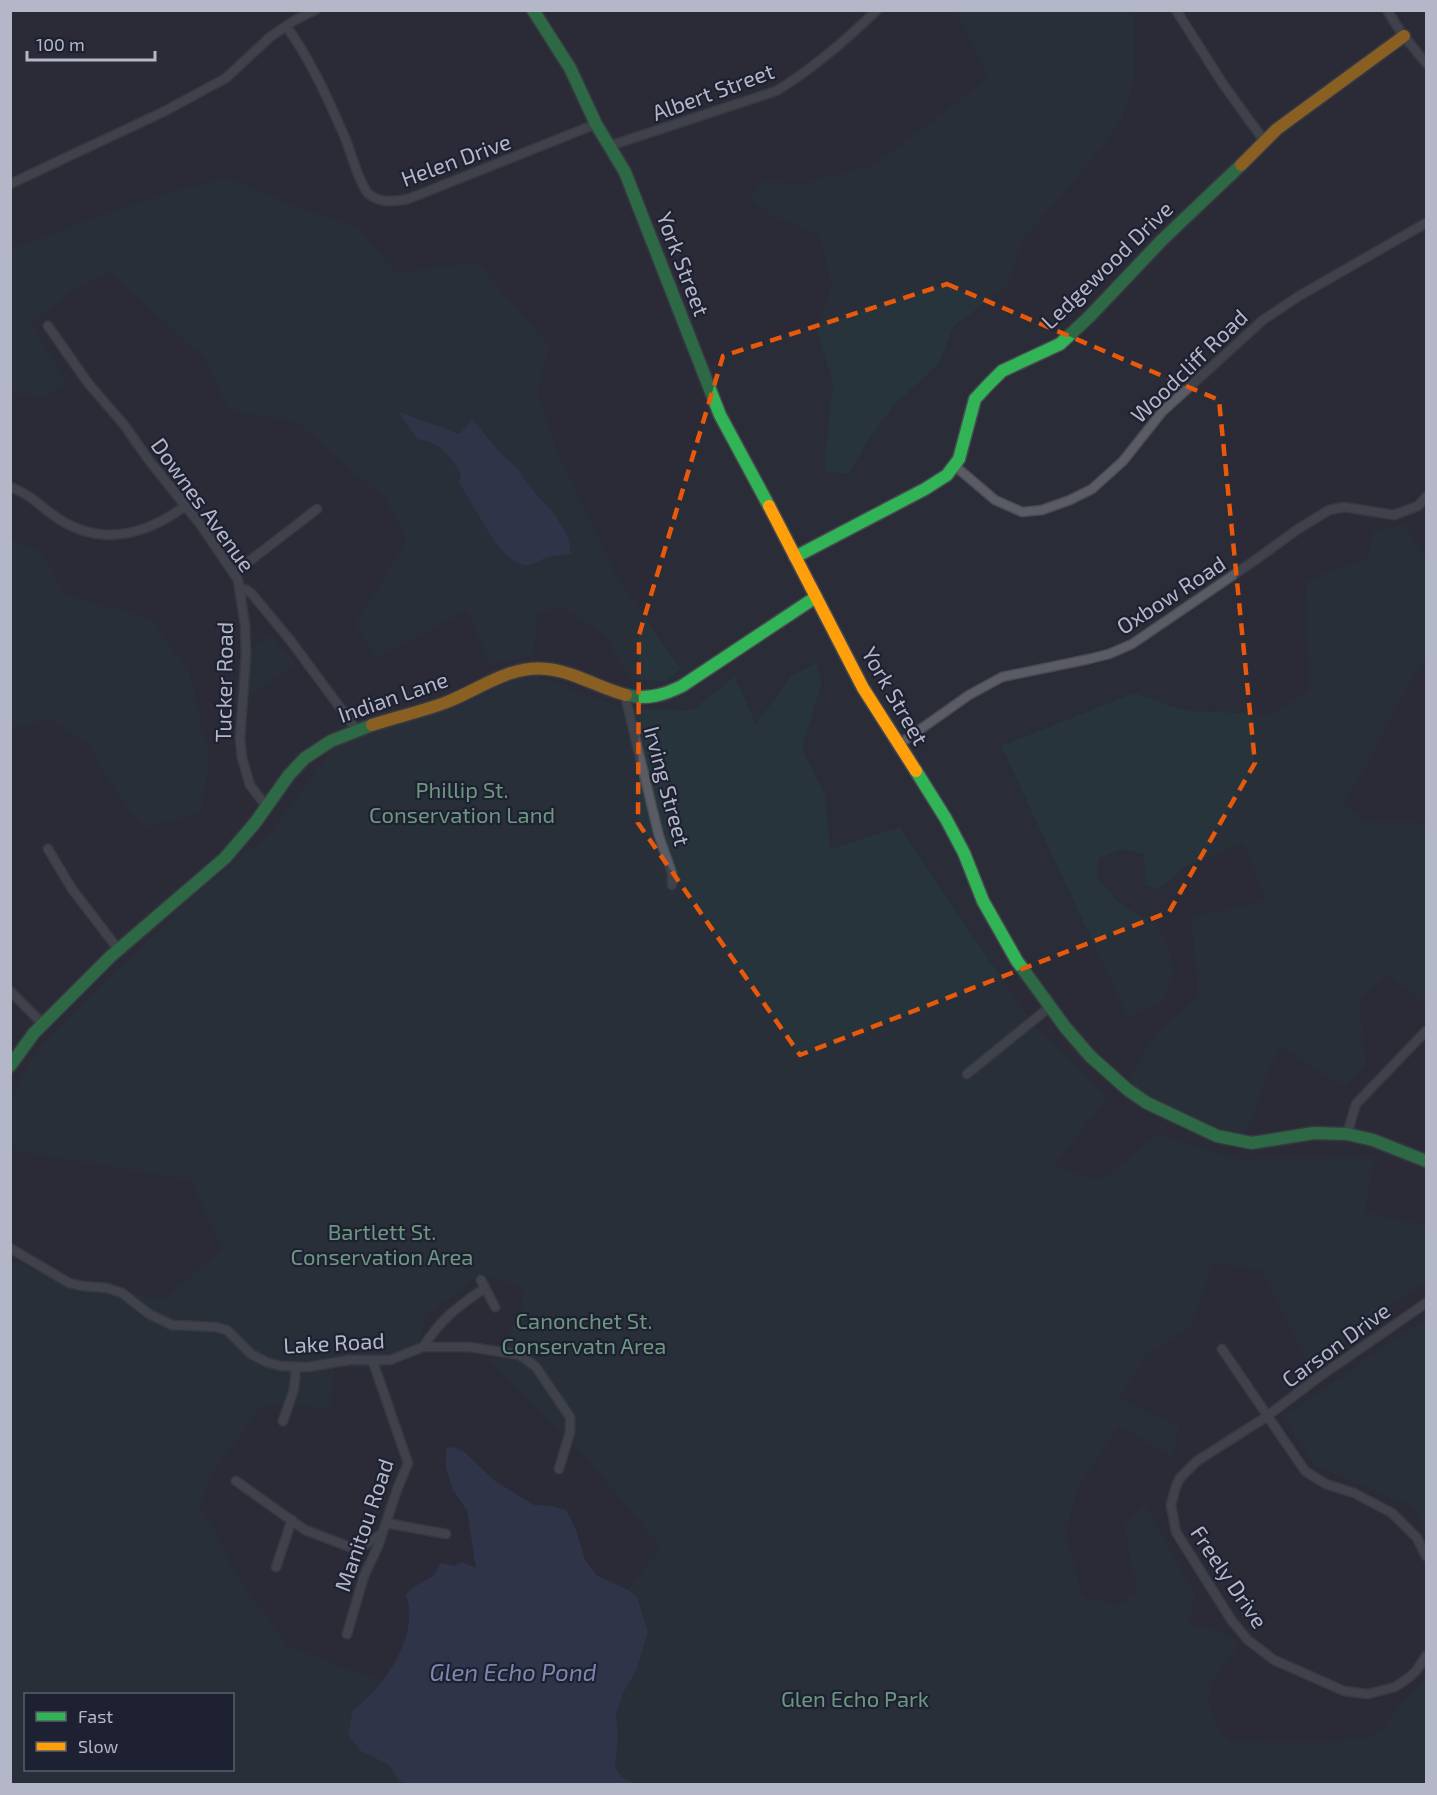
<svg xmlns="http://www.w3.org/2000/svg" width="1437" height="1795" font-family="'Exo 2',sans-serif">
	<style>
		.green { fill: #27343c; fill-rule: evenodd }
		.water { fill: #383f5f }
		.lines { fill: none; stroke-linecap: round; stroke-linejoin: round }
		.street-casing { stroke: #484951; stroke-width: 11 }
		.fast-casing { stroke: #484951; stroke-width: 15 }
		.slow-casing { stroke: #484951; stroke-width: 15 }
		.street { stroke: #5a5c65; stroke-width: 8 }
		.fast { stroke: #30b455; stroke-width: 12 }
		.slow { stroke: #ff9f0a; stroke-width: 12 }
		.marked { fill: none; stroke: #e8590c; stroke-width: 4.5; stroke-dasharray: 12 8; stroke-linejoin: round }
		.labels { text-anchor: middle; stroke-width: 4.5; stroke-linejoin: round; paint-order: stroke }
		.street-label { font-size: 22px; fill: #b4b7c8; stroke: #1e2131 }
		.park-label { font-size: 22px; fill: #6d9780; stroke: #1e2131 }
		.water-label { font-size: 24px; font-style: italic; fill: #7d87ae; stroke: #1e2131 }
	</style>
	<rect width="100%" height="100%" fill="#2a2c37"/>
	<!-- green -->
	<path class="green" d="M956,11h178v67l-13,43 -32,42 -68,78 -13,45 -54,40 -16,39 -44,40 -24,33 -22,36 -22,-3v-23l7,-65 -16,-50 15,-48 -13,-50 -46,-19 -22,-18 13,-18 36,4 74,-19 115,-87z
		M225,177l60,25 73,26 38,45 81,-11 72,84 -12,49 20,57 59,123 65,94 -15,13 -35,-3 -27,-44 -42,-29 -25,9 -4,40 -44,9 -21,-54 -92,48 -21,-33 52,-85 -22,-42 -36,-30 -51,-46 -69,-12 -25,-52 -94,-86 -38,19 -40,32 34,61 -25,14 -30,-5v-144l136,-50z
		M1403,524l23,33v100l-27,43 -27,56 -29,47 21,18 62,2v181l-39,-30 -28,26 7,64 -21,23 -66,-41 -31,82 -12,12 -111,-53 30,-53 44,-38 -8,-78 75,-18 -23,-57 -59,24 -26,23 -13,-6 -1,-30 -24,-5 -21,9 -2,21 28,29 26,13 14,16 9,36 -12,29 -34,15 -127,-271 133,-53 52,18 86,3 37,-24 -3,-108 28,-12 34,-12 5,-26z
		M11,539l31,13 21,41 89,27 37,52 21,88 -9,53 -57,14 -18,-20 -40,-65 -37,-24 -38,11z
		M271,635l24,29 -63,43 6,-34 -1,-13z
		M816,663l6,18 -20,68 23,46 5,54 70,-22 130,193 77,78 -54,69 47,14 58,-47 79,25 137,-3 -10,57 62,11v58l-119,79 -45,-90 -48,-9 -23,65 -45,27 -27,45 60,27 -7,30 -54,-31 -40,63 -13,46 18,63 37,8 17,-13 -13,-67 21,-21 50,91 -7,29c17,4 41,6 50,22l-27,37c-1,7 -3,17 -1,25 3,11 13,26 21,33l95,1 47,-5 12,-9 12,-20 29,-30v106h-792l-12,-7 -7,-9 3,-32 -2,-22 7,-21 13,-22 6,-65 -5,-9 -9,-7 33,-42 -75,-91 -95,-96 31,-50 1,-22 -42,-15 -54,42 -12,40 -45,13 -36,-2 -3,41 -68,-4 -52,71 -11,33 14,22 21,43 52,72 95,37 -15,18 -14,10 8,41 28,14 10,16 12,3h-400v-522l152,39 60,-53 -34,-69 -178,-29 -1,-55 33,-51 144,-142 84,-69 64,-88 -2,-7 73,-24 77,-33 54,-8 1,4 88,32 66,1 43,-34 21,48 35,-48zM26,1694h206v76h-206z
		M1426,1318v214l-14,-26 -98,-41 -31,-48z"/>
	<!-- water -->
	<path class="water" d="M399,412l60,22 14,-14 27,33 18,16 10,16 26,29 14,22 3,18c-7,1 -16,1 -23,3 -8,2 -14,9 -22,8 -27,-2 -52,-62 -67,-82l2,-9c-13,-20 -19,-31 -44,-35z
		M454,1447l9,4 33,31 38,23 18,1 14,4 10,20 9,30 11,15 32,15 9,7 11,35 -12,39 -13,22 -7,21 2,22 -3,32 7,9 12,7h-223l-12,-3 -10,-16 -28,-14 -13,-17 5,-24c31,-22 68,-76 53,-115l6,-7 21,-12 8,-13 14,3 7,-4 14,6 -9,-58 -14,-20 -7,-22v-19z"/>
	<g class="lines">
		<!-- street casing -->
		<g class="street-casing">
			<path id="street" d="M1176,10l47,74 42,58
				M1387,10l15,24 24,29
				M286,26c25,34 43,75 60,114 4,11 15,48 23,54 12,10 25,7 39,5l188,-75
				M609,146l167,-55c37,-22 70,-51 101,-81
				M10,184l155,-73 61,-33 44,-41 25,-17 20,-10
				M48,326l40,57 37,43 23,33 52,65 38,56 7,45 1,31 -6,82 2,20 8,27 16,21
				M955,466l40,34 27,12 20,-2 28,-10 22,-11 31,-28 39,-49 101,-92 36,-24 127,-73
				M10,487c18,6 28,17 43,28 44,32 90,22 132,-9
				M234,573l83,-64
				M240,588l7,2 5,4 38,46 66,89
				M625,696l34,140 13,37v12
				M898,745l71,-50 33,-18 87,-18 20,-5 23,-10 122,-83 44,-32 31,-19 15,-3 50,8 24,-9 8,-9
				M48,849l24,40 46,60
				M10,991l33,33
				M967,1074l84,-68
				M1347,1134l9,-30 70,-73
				M10,1248l59,35 13,3 25,2 15,5 27,21 23,11 43,2 12,3 24,24 15,8 15,4 27,1 41,-7h41l33,-13h47l50,8 16,12 34,50v15l-11,37
				M481,1280l14,27
				M1426,1303l-110,76 -50,38 -69,44 -17,17 -4,8 -5,19 5,27 56,89 16,19 26,20 70,31 24,3 27,-7 12,-8 9,-8 10,-15
				M423,1347c19,-29 34,-40 62,-59
				M1222,1349l83,122 21,13 28,9 38,20 25,25 9,18
				M283,1421l11,-32 2,-22
				M236,1481l69,49 45,17 13,-1 18,-12
				M386,1523l60,11
				M276,1567l16,-47
				M347,1634l17,-58 14,-30 20,-59 10,-24 -35,-101"/>
		</g>
		<!-- fast casing -->
		<g class="fast-casing">
			<path id="fast" d="M533,10l37,58 26,56 29,48 95,243 49,91
				M795,557l130,-68 22,-14 12,-16 16,-60 14,-15 13,-13 58,-27 29,-27 73,-77 79,-75
				M626,695c21,5 38,0 56,-9l134,-89
				M916,771l30,48 18,34 19,48 34,60 48,66 25,29 38,34 19,13 70,33 35,7 62,-10 33,1 26,6 53,21
				M10,1066l24,-33 77,-77 114,-98 30,-35 34,-48 16,-17 26,-17 41,-16"/>
		</g>
		<!-- slow casing -->
		<g class="slow-casing">
			<path id="slow" d="M1241,165l36,-36 127,-93
				M769,506l94,182 53,83
				M372,725c25,-8 51,-14 75,-23 33,-13 62,-37 100,-33 28,3 52,19 79,26"/>
		</g>
		<!-- street -->
		<use href="#street" class="street"/>
		<!-- fast -->
		<use href="#fast" class="fast"/>
		<!-- slow -->
		<use href="#slow" class="slow"/>
	</g>
	<!-- marked area -->
	<path d="M0 0H1437V1795H0ZM947,284l272,116 36,363 -86,149 -369,143 -162,-232 1,-188 84,-279z" fill="#2a2c37" fill-opacity=".55" fill-rule="evenodd"/>
	<path class="marked" d="M947,284l272,116 36,363 -86,149 -369,143 -162,-232 1,-188 84,-279z"/>
	<g class="labels">
		<!-- street labels -->
		<g class="street-label">
			<text transform="translate(713 92) rotate(-20)" y="8">Albert Street</text>
			<text transform="translate(456 160) rotate(-20)" y="8">Helen Drive</text>
			<text transform="translate(683 264) rotate(69)" y="8">York Street</text>
			<text transform="translate(1107 265) rotate(-44)" y="8">Ledgewood Drive</text>
			<text transform="translate(1189 366) rotate(-44)" y="8">Woodcliff Road</text>
			<text transform="translate(203 505) rotate(54)" y="8">Downes Avenue</text>
			<text transform="translate(1171 595) rotate(-33)" y="8">Oxbow Road</text>
			<text transform="translate(224 682) rotate(-89)" y="8">Tucker Road</text>
			<text transform="translate(895 696) rotate(60)" y="8">York Street</text>
			<text transform="translate(393 697) rotate(-19)" y="8">Indian Lane</text>
			<text transform="translate(667 786) rotate(75)" y="8">Irving Street</text>
			<text transform="translate(334 1343) rotate(-3)" y="8">Lake Road</text>
			<text transform="translate(1336 1345) rotate(-36)" y="8">Carson Drive</text>
			<text transform="translate(364 1525) rotate(-71)" y="8">Manitou Road</text>
			<text transform="translate(1229 1577) rotate(56)" y="8">Freely Drive</text>
		</g>
		<!-- park labels -->
		<g class="park-label">
			<text x="462" y="798">Phillip St.<tspan x="462" dy="25">Conservation Land</tspan></text>
			<text x="382" y="1240">Bartlett St.<tspan x="382" dy="25">Conservation Area</tspan></text>
			<text x="584" y="1329">Canonchet St.<tspan x="584" dy="25">Conservatn Area</tspan></text>
			<text x="855" y="1707">Glen Echo Park</text>
		</g>
		<!-- water labels -->
		<g class="water-label">
			<text x="513" y="1681">Glen Echo Pond</text>
		</g>
	</g>
	<!-- border -->
	<rect width="1437" height="1795" fill="none" stroke="#b4b7c8" stroke-width="24"/>
	<!-- legend -->
	<rect x="24" y="1693" width="210" height="78" fill="#1e2131" stroke="#5a5d6d" stroke-width="1.5"/>
	<rect x="36" y="1712" width="30" height="9" fill="#30b455" stroke="#5a5d6d" stroke-width="1.5"/>
	<text x="78" y="1723" font-size="18" fill="#b4b7c8">Fast</text>
	<rect x="36" y="1742" width="30" height="9" fill="#ff9f0a" stroke="#5a5d6d" stroke-width="1.5"/>
	<text x="78" y="1753" font-size="18" fill="#b4b7c8">Slow</text>
	<!-- scale -->
	<path d="M27 51v9h128v-9" fill="none" stroke="#b4b7c8" stroke-width="3"/>
	<text x="36" y="51" font-size="18" fill="#b4b7c8" stroke="#1e2131" stroke-width="4.5" paint-order="stroke">100 m</text>
</svg>
